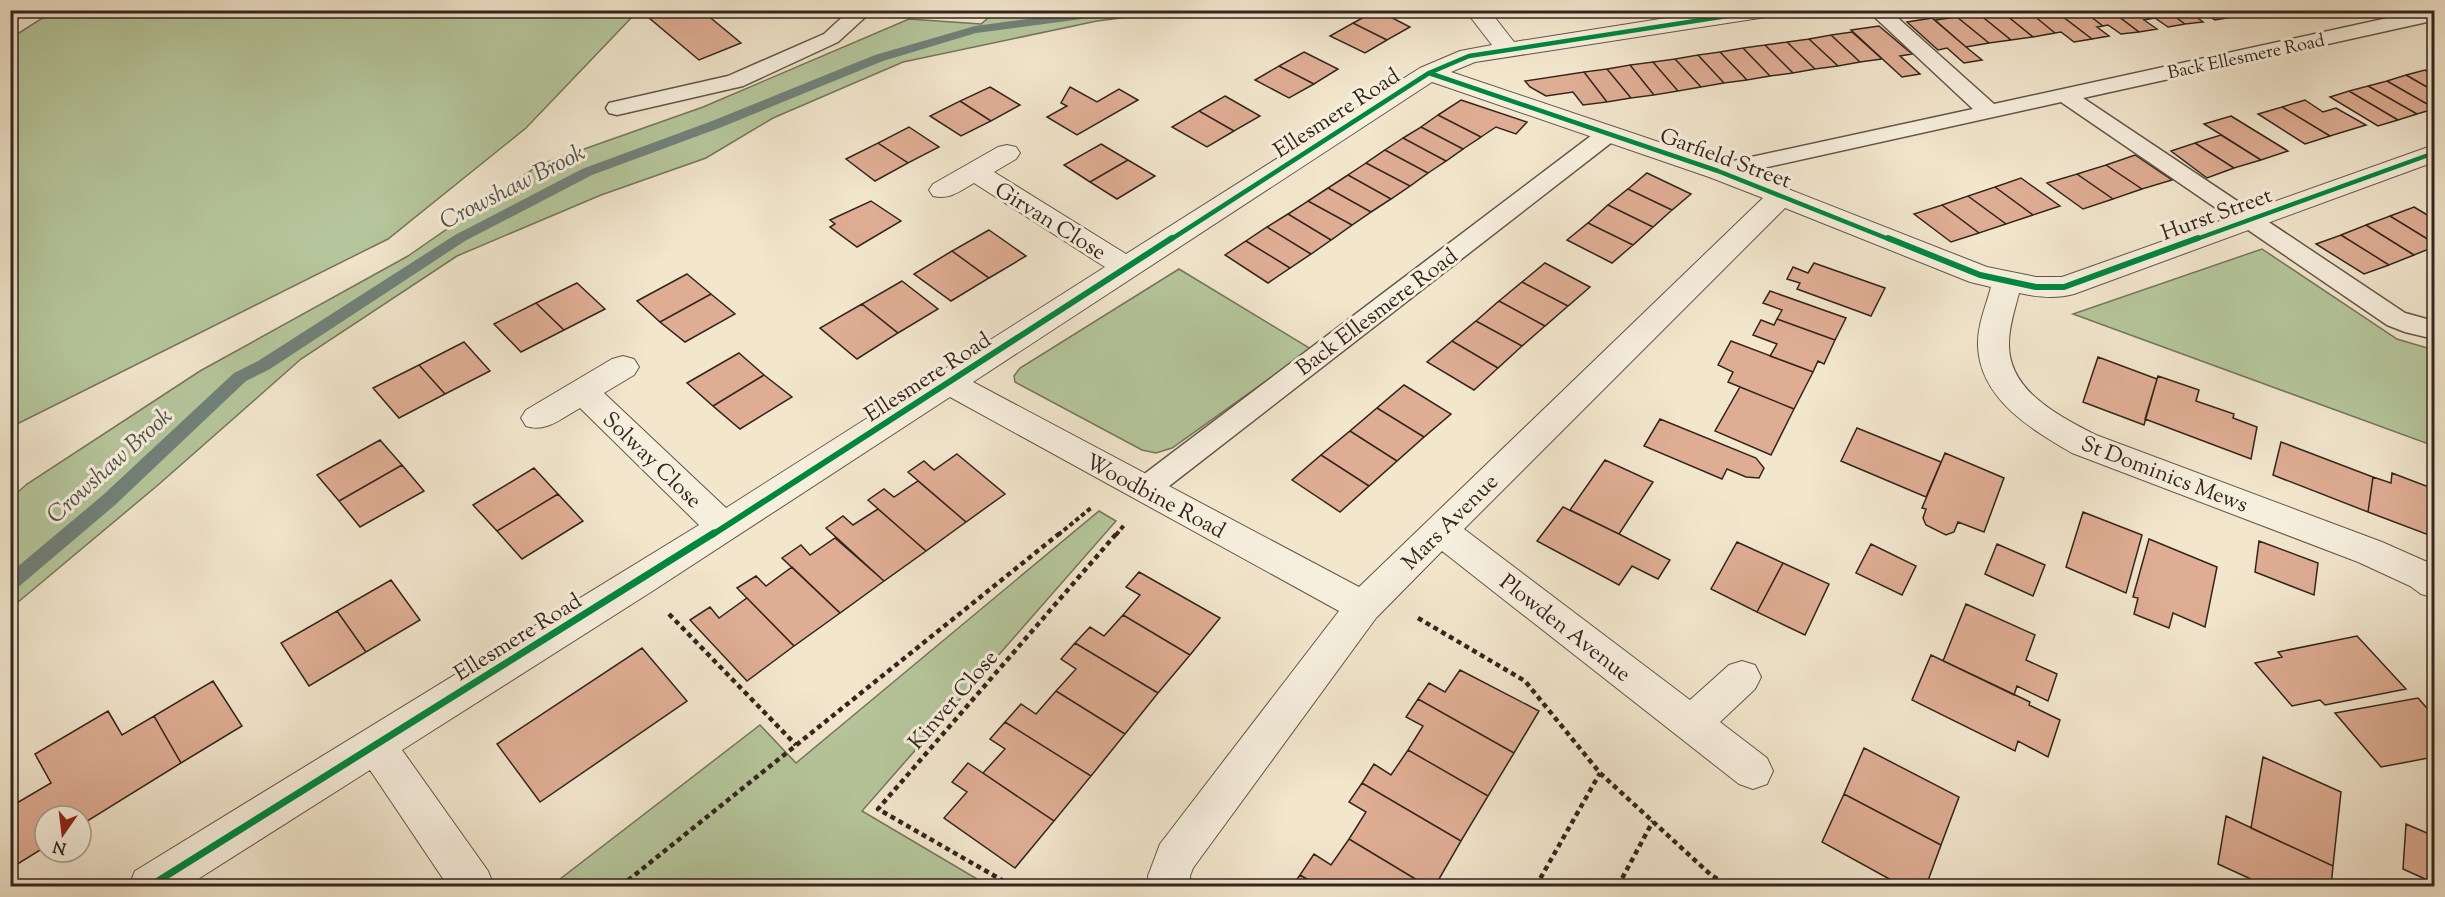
<svg xmlns="http://www.w3.org/2000/svg" width="2445" height="897" font-family="'Sorts Mill Goudy',serif">
	<style>
		.green { fill: #b6c69c; stroke: #74765c; stroke-width: 1.5 }
		.lines { fill: none; stroke-linecap: round; stroke-linejoin: round }
		.stream { fill: #71817a; fill-rule: evenodd }
		.building { fill: #dfad94; stroke: #33251c; stroke-width: 1.5 }
		.lane-casing { stroke: #635548; stroke-width: 3 }
		.street-casing { stroke: #635548; stroke-width: 2 }
		.path-far2 { stroke: #33251c; stroke-width: 3; stroke-dasharray: 4 2; stroke-linecap: butt }
		.path-far1 { stroke: #33251c; stroke-width: 4; stroke-dasharray: 4.5 3; stroke-linecap: butt }
		.path { stroke: #33251c; stroke-width: 4.5; stroke-dasharray: 5 4; stroke-linecap: butt }
		.lane { fill: #f7efde; fill-rule: evenodd }
		.street { fill: #f7efde; fill-rule: evenodd }
		.cycleway-far2-casing { stroke: #f7efde; stroke-width: 8 }
		.cycleway-far1-casing { stroke: #f7efde; stroke-width: 10 }
		.cycleway-casing { stroke: #f7efde; stroke-width: 10 }
		.cycleway-far2 { stroke: #00873e; stroke-width: 4.5 }
		.cycleway-far1 { stroke: #00873e; stroke-width: 6 }
		.cycleway { stroke: #00873e; stroke-width: 7 }
		.labels { text-anchor: middle; stroke-width: 6; stroke-linejoin: round; paint-order: stroke }
		.far-street-label { font-size: 18px; fill: #33251c; stroke: #f7efde }
		.street-label { font-size: 22px; fill: #33251c; stroke: #f7efde }
		.water-label { font-size: 24px; font-style: italic; fill: #52534b; stroke: #f7efde }
	</style>
	<rect width="100%" height="100%" fill="#f2e6cd"/>
	<filter id="stains"><feTurbulence type="fractalNoise" baseFrequency=".00333" numOctaves="4"/><feColorMatrix values="0 0 0 0 .2 0 0 0 0 .09 0 0 0 0 .02 0 0 0 .5 -.17"/></filter>
	<radialGradient id="worn" r=".72"><stop offset=".6" stop-color="#630" stop-opacity="0"/><stop offset="1" stop-color="#630" stop-opacity=".3"/></radialGradient>
	<!-- green -->
	<path class="green" d="M55,10h574l5,5 -108,113 -138,111 -377,188v-389z
		M996,11h181l-80,10 -194,41 -130,56 -67,40 -105,37 -144,61 -156,103 -143,126 -147,123v-110l16,-14 173,-113 208,-115 131,-91 164,-58 206,-88 72,5z
		M2262,249l135,90 37,11v96l-361,-132z
		M1179,269l132,80 -139,99 -16,5 -14,-3 -127,-68 -1,-6 6,-8z
		M1099,511l17,10 -254,290 127,75h-438l209,-161 36,38z"/>
	<g class="lines">
		<!-- stream -->
		<path class="stream" d="M1097,10h35l-5,3 -151,20 -93,28 -161,66 -130,48 -127,66 -195,128 -24,12 -131,124 -99,84 -6,2v-18l93,-78 131,-122 24,-12 197,-126 127,-66 130,-48 163,-66 100,-29z"/>
	</g>
	<!-- building -->
	<path class="building" d="M645,10h56l40,33 -42,17 -57,-48z
		M1377,10l33,17 -23,13 -34,-17z
		M2027,10h27l38,29 -18,3 -13,-10 -6,1z
		M2027,10l28,23 -22,4 -32,-26z
		M2054,10h28l21,16 -6,1 12,9 -17,3z
		M2082,10h28l29,22 -18,2 -13,-9 -5,1z
		M2110,10h28l11,9 -5,1 13,9 -18,3z
		M2138,10h28l19,14 -17,3 -13,-9 -6,1z
		M2166,10h28l-4,2 13,10 -18,2z
		M2194,10h28l10,7 -17,3 -14,-9z
		M2222,10h21l6,4 -17,3z
		M2001,11l32,26 -22,3 -32,-26z
		M1979,14l32,26 -22,3 -32,-26z
		M1957,17l32,26 -23,4 -31,-27z
		M1932,18l34,29 16,13 -18,3 -17,-15 -9,2 -31,-28z
		M1353,23l34,17 -22,13 -35,-17z
		M1879,26l33,28 -12,2 20,18 -18,3 -51,-47z
		M1852,32l30,27 -22,3 -29,-27z
		M1831,35l29,27 -22,4 -29,-27z
		M1809,39l29,27 -23,3 -28,-27z
		M1787,42l28,27 -22,4 -28,-28z
		M1765,45l28,28 -23,3 -27,-28z
		M1743,48l27,28 -23,4 -27,-28z
		M1304,52l34,17 -24,15 -35,-18z
		M1720,52l27,28 -23,3 -26,-28z
		M1698,55l26,28 -23,4 -26,-28z
		M1675,59l26,28 -23,4 -25,-29z
		M1653,62l25,29 -24,4 -24,-30z
		M1630,65l24,30 -23,3 -24,-29z
		M1279,66l35,18 -25,14 -34,-18z
		M1607,69l24,29 -24,4 -23,-30z
		M2425,70l9,5v16l-28,-16z
		M1584,72l23,30 -24,3 -10,-13 -27,4 -16,-9 -5,-6z
		M2406,75l28,16v17l-47,-27z
		M2387,81l47,27v1l-17,5 -49,-28z
		M2368,86l49,28 -19,6 -49,-29z
		M990,87l30,18 -29,16 -31,-20z
		M1070,87l27,15 22,-13 19,11 -61,35 -30,-18 20,-11 -6,-3z
		M2349,91l49,29 -20,6 -48,-29z
		M1225,96l35,20 -26,15 -35,-20z
		M1461,100l66,22 -11,12 -20,-7 -15,10 -43,-22z
		M2305,100l18,12 13,-4 30,17 -36,11 -48,-29z
		M960,101l31,20 -30,15 -31,-20z
		M2282,107l48,29 -25,8 -47,-30z
		M1199,111l35,20 -27,16 -35,-20z
		M1438,115l43,22 -18,12 -42,-22z
		M2231,116l57,35 -27,9 -57,-36z
		M909,127l30,20 -31,16 -30,-20z
		M1421,127l42,22 -17,12 -43,-23z
		M2221,135l40,25 -27,8 -39,-25z
		M1403,138l43,23 -18,12 -43,-23z
		M878,143l30,20 -33,18 -29,-22z
		M2195,143l39,25 -27,10 -36,-27z
		M1101,144l27,16 -38,22 -26,-17z
		M1385,150l43,23 -18,13 -44,-23z
		M2135,155l37,25 -30,9 -36,-24z
		M1128,160l27,16 -38,23 -27,-17z
		M1366,163l44,23 -19,13 -43,-24z
		M2106,165l36,24 -29,10 -36,-25z
		M1647,173l44,21 -19,16 -44,-21z
		M2077,174l36,25 -30,10 -36,-26z
		M1348,175l43,24 -20,13 -43,-24z
		M2021,178l39,28 -27,9 -38,-28z
		M1995,187l38,28 -27,9 -38,-28z
		M1328,188l43,24 -19,13 -44,-24z
		M1628,189l44,21 -19,17 -45,-22z
		M1968,196l38,28 -27,9 -37,-28z
		M871,201l30,20 -44,26 -27,-20 5,-3 -5,-4z
		M1308,201l44,24 -21,15 -43,-26z
		M1608,205l45,22 -20,18 -45,-22z
		M1942,205l37,28 -28,9 -37,-28z
		M2414,207l20,12v24l-44,-27z
		M1288,214l43,26 -20,14 -44,-27z
		M2390,216l44,27v4l-20,8 -48,-30z
		M1588,223l45,22 -21,18 -45,-23z
		M2366,225l48,30 -25,10 -48,-30z
		M1267,227l44,27 -21,14 -44,-27z
		M989,230l37,26 -37,22 -37,-27z
		M2341,235l48,30 -25,9 -48,-30z
		M1246,241l44,27 -22,15 -43,-28z
		M952,251l37,27 -38,23 -37,-27z
		M1545,263l45,24 -22,19 -46,-24z
		M1814,263l71,25 -14,28 -74,-27 3,-6 -13,-4 6,-12 15,6z
		M687,274l24,20 -51,28 -23,-21z
		M902,281l36,28 -40,24 -36,-29z
		M1522,282l46,24 -23,20 -46,-25z
		M577,283l28,26 -41,21 -28,-27z
		M1770,291l76,27 -11,22 -58,-21 5,-9 -19,-7z
		M711,294l24,20 -50,28 -25,-20z
		M1499,301l46,25 -23,20 -46,-25z
		M536,303l28,27 -43,22 -27,-28z
		M862,304l36,29 -41,26 -37,-31z
		M1777,319l58,21 -11,24 -6,-3 -5,11 -43,-16 7,-12 -24,-9 8,-15 13,5z
		M1476,321l46,25 -24,22 -46,-27z
		M1452,341l46,27 -24,22 -47,-28z
		M1731,341l82,31 -19,37 -66,-27 5,-10 -15,-7z
		M464,342l26,29 -45,23 -26,-29z
		M739,353l25,22 -51,31 -26,-23z
		M2098,357l59,22 -13,46 -61,-23z
		M419,365l26,29 -46,24 -26,-30z
		M764,375l28,22 -52,32 -27,-23z
		M2158,376l41,14 -3,11 38,13 -1,4 24,9 -6,32 -106,-40z
		M1404,385l47,29 -27,23 -47,-29z
		M1740,387l54,22 -23,46 -56,-24z
		M1377,408l47,29 -27,24 -47,-30z
		M1660,419l96,39 8,10 -5,10 -13,-1 -19,-8 -5,10 -78,-33z
		M1857,428l84,34 -15,35 -85,-36z
		M1350,431l47,30 -28,25 -48,-31z
		M380,440l22,25 -63,36 -22,-26z
		M2281,442l92,35 -5,35 -95,-37z
		M1945,453l59,25 -20,54 -26,-10 -4,10 -8,3 -20,-10 -3,-7 3,-9 -4,-1z
		M957,454l48,40 -39,28 -58,-50 16,-11 10,9z
		M1321,455l48,31 -29,26 -48,-32z
		M1605,460l48,22 -34,52 -49,-24z
		M402,465l22,26 -64,36 -21,-26z
		M534,468l24,26 -61,37 -24,-26z
		M2392,473l42,16v48l-66,-25 5,-35 18,6z
		M918,481l48,41 -40,29 -58,-51 16,-11 10,8z
		M558,494l25,27 -61,38 -25,-28z
		M1563,507l56,27 51,26 -12,19 -26,-13 -13,19 -82,-44z
		M878,509l48,42 -42,30 -58,-53 17,-12 10,9z
		M2083,512l59,23 -16,58 -60,-26z
		M835,538l49,43 -44,32 -58,-55 19,-13 9,10z
		M2149,539l68,28 -12,60 -32,-14 -4,15 -35,-14 4,-16 -5,-1z
		M2259,541l59,22 -4,32 -59,-23z
		M1737,542l46,21 -26,49 -46,-23z
		M1871,544l45,22 -14,29 -46,-22z
		M1997,544l48,21 -12,31 -48,-22z
		M1783,563l46,21 -24,51 -48,-23z
		M792,567l48,46 -46,33 -57,-58 19,-12 10,10z
		M1139,572l81,46 -30,37 -67,-40 17,-20 -14,-8z
		M391,580l29,40 -54,32 -29,-41z
		M747,598l47,48 -47,35 -57,-61 20,-13 9,11z
		M1966,604l69,31 -9,25 31,14 -9,27 -31,-15 -3,9 -71,-34z
		M337,611l29,41 -57,34 -28,-43z
		M1123,615l67,40 -32,38 -83,-50 15,-16 14,9z
		M2357,636l49,53 -81,16 -5,-5 -28,6 -37,-43 27,-6 -4,-5z
		M1075,643l83,50 -33,41 -69,-43 20,-22 -15,-10z
		M642,648l45,53 -147,101 -43,-58z
		M1931,655l99,47 -1,3 31,15 -12,37 -30,-16 -3,10 -103,-51z
		M1460,670l79,41 -25,42 -96,-54 11,-16 16,9z
		M213,681l29,45 -61,37 -27,-47z
		M1056,691l69,43 -34,42 -86,-54 16,-18 15,10z
		M2418,698l16,18v41l-53,10 -46,-54z
		M1418,699l96,54 -26,43 -80,-46 15,-24 -17,-9z
		M108,711l14,24 32,-19 27,47 -100,62v-9h-36v31l-29,18 -6,-10v-48l41,-24 -16,-29z
		M1005,722l86,54 -37,45 -71,-48 22,-24 -15,-10z
		M1864,748l95,49 -18,48 -97,-51z
		M1408,750l80,46 -27,45 -99,-58 12,-19 17,11z
		M2263,757l78,35 -8,74 -82,-38z
		M968,763l86,58 -39,47 -71,-50 23,-26 -15,-10z
		M1362,783l99,58 -26,45h-8l-78,-47 17,-27 -17,-10z
		M1844,794l97,51 -15,41h-24l-80,-44z
		M2226,816l107,50 -2,20h-65l-48,-22z
		M2406,824l28,12v47l-31,-14z
		M1349,839l78,47h-108l-19,-11 14,-21 17,11z
		M1300,875l19,11h-27z"/>
	<g class="lines">
		<!-- lane casing -->
		<g class="lane-casing">
			<path id="lane" d="M850,10h23l-35,32 -95,44 -126,29 -8,-2 -3,-5 3,-5 119,-27 96,-42z
				M1867,10h22l105,94 430,-94 10,2v8l-7,2 -344,76 322,215 29,8v18l-29,-7 -18,-7 -326,-223 -343,76 -8,-2 -4,-5 4,-5 263,-57z
				M1608,127l8,2 3,5 -3,5 -461,358 -10,3 -10,-3 -5,-8 5,-8 465,-352z"/>
		</g>
		<!-- street casing -->
		<g class="street-casing">
			<path id="street" d="M1465,10h24l25,32 203,-32h60l-3,5 -8,2 -291,45 -24,10 276,93 260,102 49,10h26l372,-132v17l-360,132c-18,5 -37,3 -55,-1 -4,16 -10,33 -10,50 -1,48 50,73 87,92l286,107 52,23v33l-13,-4 -11,-8 -52,-24 -286,-109c-41,-24 -92,-54 -94,-107 -1,-20 8,-40 13,-59l-21,-5 -185,-74 -321,321 226,171 39,-35 13,-4 13,4 6,12 -6,12 -35,33 47,36 6,13 -6,13 -14,5 -14,-5 -297,-233 -66,67 -183,250 -3,8 1,10h-42l-1,-10 12,-32 179,-233 -389,-214 -299,195 -249,158 86,121 6,15h-46l-78,-116 -183,116h-58l6,-15 564,-346 -119,-117c-18,10 -34,25 -54,18l-5,-8 5,-8 86,-51 11,-3 11,3 5,8 -5,8 -30,18 122,115 379,-241 -131,-84c-14,8 -24,17 -41,13l-4,-6 4,-6 65,-37 9,-2 9,2 4,6 -4,6 -22,13 132,82 294,-186 40,-17 32,-6zM1432,82l277,95 54,21 -404,389 -386,-205z"/>
		</g>
		<!-- path-far2 -->
		<path class="path-far2" d="M1422,10l17,4"/>
		<!-- path-far1 -->
		<path class="path-far1" d="M1058,535l33,-27
			M1116,535l8,-10"/>
		<!-- path -->
		<path class="path" d="M669,614l127,131
			M1418,618l107,63 75,92 111,102 18,11
			M621,886l439,-353
			M1012,886l-134,-77 239,-276
			M1536,886l64,-113
			M1618,886l35,-65"/>
		<!-- lane -->
		<use href="#lane" class="lane"/>
		<!-- street -->
		<use href="#street" class="street"/>
		<!-- cycleway-far2 casing -->
		<g class="cycleway-far2-casing">
			<path id="cycleway-far2" d="M1429,73l289,98 173,69
				M1170,240l259,-167 40,-17 297,-46
				M2194,240l240,-87"/>
		</g>
		<!-- cycleway-far1 casing -->
		<g class="cycleway-far1-casing">
			<path id="cycleway-far1" d="M1888,238l92,37 56,12h28l134,-49
				M712,535l460,-297"/>
		</g>
		<!-- cycleway casing -->
		<g class="cycleway-casing">
			<path id="cycleway" d="M150,886l564,-353"/>
		</g>
		<!-- cycleway-far2 -->
		<use href="#cycleway-far2" class="cycleway-far2"/>
		<!-- cycleway-far1 -->
		<use href="#cycleway-far1" class="cycleway-far1"/>
		<!-- cycleway -->
		<use href="#cycleway" class="cycleway"/>
	</g>
	<g class="labels">
		<!-- far-street labels -->
		<g class="far-street-label">
			<text transform="translate(2246 56) rotate(-12)" y="6">Back Ellesmere Road</text>
		</g>
		<!-- street labels -->
		<g class="street-label">
			<text transform="translate(1336 112) rotate(-33)" y="8">Ellesmere Road</text>
			<text transform="translate(1726 157) rotate(20)" y="8">Garfield Street</text>
			<text transform="translate(2216 213) rotate(-20)" y="8">Hurst Street</text>
			<text transform="translate(1051 220) rotate(32)" y="8">Girvan Close</text>
			<text transform="translate(1376 311) rotate(-37)" y="8">Back Ellesmere Road</text>
			<text transform="translate(927 376) rotate(-33)" y="8">Ellesmere Road</text>
			<text transform="translate(653 459) rotate(44)" y="8">Solway Close</text>
			<text transform="translate(2165 473) rotate(21)" y="8">St Dominics Mews</text>
			<text transform="translate(1156 495) rotate(28)" y="8">Woodbine Road</text>
			<text transform="translate(1449 521) rotate(-45)" y="8">Mars Avenue</text>
			<text transform="translate(1566 627) rotate(38)" y="8">Plowden Avenue</text>
			<text transform="translate(517 636) rotate(-32)" y="8">Ellesmere Road</text>
			<text transform="translate(952 699) rotate(-49)" y="8">Kinver Close</text>
		</g>
		<!-- water labels -->
		<g class="water-label">
			<text transform="translate(512 186) rotate(-27)" y="8">Crowshaw Brook</text>
			<text transform="translate(109 465) rotate(-42)" y="8">Crowshaw Brook</text>
		</g>
	</g>
	<!-- margin -->
	<rect width="2445" height="897" fill="none" stroke="#f2e6cd" stroke-width="36"/>
	<rect x="12" y="12" width="2421" height="873" fill="none" stroke="#33251c" stroke-width="3"/>
	<rect x="18" y="18" width="2409" height="861" fill="none" stroke="#33251c" stroke-width="1.5"/>
	<!-- north arrow -->
	<g transform="translate(63 834) rotate(194)"><circle r="28" fill="#f7efde" stroke="#a99e90" stroke-width="1.5"/>
	<path d="M0-4.5L10 22L0 15L-10 22Z" fill="#8f2418"/>
	<text y="-9" font-size="16" font-weight="bold" text-anchor="middle" fill="#33251c">N</text>
	</g>
	<rect width="100%" height="100%" filter="url(#stains)"/>
	<rect width="100%" height="100%" fill="url(#worn)"/>
</svg>
